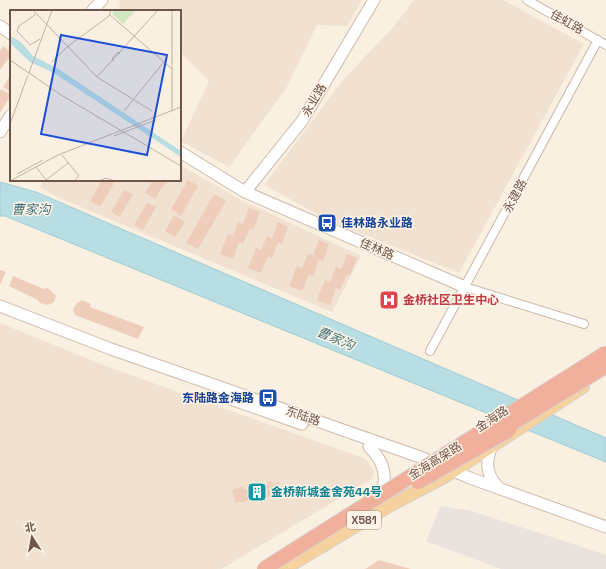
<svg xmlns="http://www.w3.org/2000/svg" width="606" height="569" font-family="'Space Grotesk','Noto Sans SC',sans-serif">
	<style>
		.residential { fill: #f1e1d1 }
		.industrial { fill: #e9e2dd }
		.water { fill: #b8dde2; stroke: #9fcdd3 }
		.building { fill: #eecebb }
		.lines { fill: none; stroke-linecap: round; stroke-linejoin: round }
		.street-casing { stroke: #cab7a9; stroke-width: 10 }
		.secondary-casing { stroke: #cfb9aa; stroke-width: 13 }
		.primary-casing { stroke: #d7d0cc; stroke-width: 14 }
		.street { stroke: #fff; stroke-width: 8 }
		.secondary { stroke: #fff; stroke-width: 11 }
		.primary { stroke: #f5d29e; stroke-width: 12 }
		.highway-bridge-casing { stroke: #d7d0cc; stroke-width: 16; stroke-linecap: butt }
		.highway-bridge { stroke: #f1b09c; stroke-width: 14 }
		.labels { text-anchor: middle; stroke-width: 3; stroke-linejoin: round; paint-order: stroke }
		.shield { fill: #fef4e8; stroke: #9b8579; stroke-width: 1 }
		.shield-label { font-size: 11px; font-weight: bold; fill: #70564a }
		.street-label { font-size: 12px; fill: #70564a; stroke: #fef4e8 }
		.transit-label { font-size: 12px; font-weight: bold; fill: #164399; stroke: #fef4e8; text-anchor: start }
		.health-label { font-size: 12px; font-weight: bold; fill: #be3a42; stroke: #fef4e8; text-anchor: start }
		.culture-label { font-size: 12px; font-weight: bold; fill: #0d838f; stroke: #fef4e8; text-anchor: start }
		.water-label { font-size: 13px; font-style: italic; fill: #43747b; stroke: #fef4e8 }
		.inset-road { fill: none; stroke: #c3b2a5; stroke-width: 1 }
		.view { fill: #1d4ed8; fill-opacity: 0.15; stroke: #1d4ed8; stroke-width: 2 }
		.inset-edge { fill: none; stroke: #70564a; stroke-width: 2 }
	</style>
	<rect width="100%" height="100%" fill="#faf0e2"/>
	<!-- residential -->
	<path class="residential" d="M120,0h242l-15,26 -30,-1 -30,62 -58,80 -48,-26 28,-60 -29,-29v-41h-55l-6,-4z
		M414,0h89l81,44 -125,229 -131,-53 -64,-35 78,-104 53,-56z
		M180,165l61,35 120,56 -29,56 -275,-115 -17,-10 4,-7h136z
		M0,323l111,45 255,91 8,12 -2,8 -151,90h-221z"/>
	<!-- industrial -->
	<path class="industrial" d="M441,506l31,5 134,44v14h-105l-75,-28z"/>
	<!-- water -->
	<path class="water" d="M0,182l36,10 570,246v24l-601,-246h-5z"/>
	<!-- building -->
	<path class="building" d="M3,46l8,6v3l-11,15v-19z
		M11,74v18l-8,-5z
		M1,89l10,6 -11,18v-22z
		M102,180h14l-16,27 -10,-6z
		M153,180h14l-12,19 -10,-6z
		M188,180l10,6 -17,30 -10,-7z
		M124,190l9,4 -13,23 -9,-5z
		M214,194l12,7 -28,48 -12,-6z
		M147,203l9,4 -13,23 -9,-5z
		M249,208l11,4 -7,18 -3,-2 -7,16 -4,-2 -6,17 -13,-5 8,-20 5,2 5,-14 5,2z
		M174,215l11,7 -10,15 -10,-6z
		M278,222l10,5 -6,17 -4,-2 -6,16 -4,-1 -7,16 -13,-5 8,-20 5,2 6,-14 5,2z
		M319,240l10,4 -6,17 -4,-1 -6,16 -4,-2 -7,17 -13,-5 8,-20 5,2 6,-14 5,1z
		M347,254l10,4 -7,17 -3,-1 -7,16 -4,-2 -6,17 -13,-5 8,-20 5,2 6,-15 5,2z
		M0,270l6,2 -6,13z
		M13,276l31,13 4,-1 8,8 -2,6 -6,3 -8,-2 -2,-3 -29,-14z
		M82,300l9,4 -1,3 54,20 -6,12 -63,-24 -2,-6 4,-6z
		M267,481h4l1,3 7,-2 2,13 -46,8 -3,-13 11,-4 1,4 10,-2 -1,-4 3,-1 1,4 11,-2z
		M379,560l32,9h-46z"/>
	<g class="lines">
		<!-- street casing -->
		<g class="street-casing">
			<path id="street" d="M527,0l79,45
				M465,287l119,37
				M430,351l168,-311"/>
		</g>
		<!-- secondary casing -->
		<g class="secondary-casing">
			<path id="secondary" d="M92,11l10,-11
				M0,26l11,8
				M0,132l11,-17
				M180,152l65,40 220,95
				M245,192l57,-71 72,-121
				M0,306l111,43 312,109 47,20 136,49
				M228,398l74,26
				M369,447c13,12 18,25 14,41l-10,7
				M491,448c-6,17 -4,28 9,41"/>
		</g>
		<!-- primary casing -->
		<g class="primary-casing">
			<path id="primary" d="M284,569l105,-63 57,-30 137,-89"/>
		</g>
		<!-- street -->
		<use href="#street" class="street"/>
		<!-- secondary -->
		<use href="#secondary" class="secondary"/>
		<!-- primary -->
		<use href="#primary" class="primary"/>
		<!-- highway-bridge casing -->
		<g class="highway-bridge-casing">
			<path id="highway-bridge" d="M498,432l108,-66
				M418,482l91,-52
				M264,569l342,-216"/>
		</g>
		<!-- highway-bridge -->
		<use href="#highway-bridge" class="highway-bridge"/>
	</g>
	<!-- icons -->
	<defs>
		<g id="bus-square" transform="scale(1)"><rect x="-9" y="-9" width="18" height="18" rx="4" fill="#1a4fb4" stroke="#fef4e8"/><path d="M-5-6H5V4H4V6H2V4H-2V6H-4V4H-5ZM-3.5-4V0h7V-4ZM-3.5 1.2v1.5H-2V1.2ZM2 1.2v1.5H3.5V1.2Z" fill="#fff"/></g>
		<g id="hospital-square" transform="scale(1)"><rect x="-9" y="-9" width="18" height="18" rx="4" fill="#e0444e" stroke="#fef4e8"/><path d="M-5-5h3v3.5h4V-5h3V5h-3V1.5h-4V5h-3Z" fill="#fff"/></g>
		<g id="building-square" transform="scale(1)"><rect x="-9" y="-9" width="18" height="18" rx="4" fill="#0f9aa8" stroke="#fef4e8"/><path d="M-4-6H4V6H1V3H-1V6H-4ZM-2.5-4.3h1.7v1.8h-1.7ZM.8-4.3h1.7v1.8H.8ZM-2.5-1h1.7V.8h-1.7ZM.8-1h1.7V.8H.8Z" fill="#fff"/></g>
	</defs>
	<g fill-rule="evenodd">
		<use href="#bus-square" x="327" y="223"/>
		<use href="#hospital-square" x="389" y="300"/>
		<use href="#bus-square" x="268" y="398"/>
		<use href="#building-square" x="257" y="492"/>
	</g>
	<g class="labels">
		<!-- shield labels -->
		<rect class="shield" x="347" y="511" width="34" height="18" rx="3"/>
		<g class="shield-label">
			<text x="364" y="524">X581</text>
		</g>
		<!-- street labels -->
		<g class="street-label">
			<text transform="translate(567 22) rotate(29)" y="4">佳虹路</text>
			<text transform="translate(314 100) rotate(-59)" y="4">永业路</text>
			<text transform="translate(515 196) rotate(-62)" y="4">永建路</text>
			<text transform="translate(377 249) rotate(23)" y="4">佳林路</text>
			<text transform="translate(303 416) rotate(19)" y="4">东陆路</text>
			<text transform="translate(492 419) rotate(-33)" y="4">金海路</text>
			<text transform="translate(435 461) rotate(-32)" y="4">金海高架路</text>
		</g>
		<!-- transit labels -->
		<g class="transit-label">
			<text x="341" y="227">佳林路永业路</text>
			<text x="254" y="402" text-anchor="end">东陆路金海路</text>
		</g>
		<!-- health labels -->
		<g class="health-label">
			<text x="403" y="304">金桥社区卫生中心</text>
		</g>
		<!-- culture labels -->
		<g class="culture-label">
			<text x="271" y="496">金桥新城金舍苑44号</text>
		</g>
		<!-- water labels -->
		<g class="water-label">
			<text x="31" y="214">曹家沟</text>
			<text transform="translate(336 338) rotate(23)" y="5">曹家沟</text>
		</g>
	</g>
	<!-- overview -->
	<g transform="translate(10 10)">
		<rect width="171" height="171" fill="#faf0e2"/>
		<path d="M104,0h22l-13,14 -11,-10z" fill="#d2e6c2"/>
		<path d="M0,26l11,6 12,14 27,14 121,81v6l-127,-84 -24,-11 -20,-19z" fill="#b8dde2"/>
		<path class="inset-road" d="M23,0l64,67 55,34M26,4l-17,12 -2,5 13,14 10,-6M100,5l62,54M0,50l51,35 120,71M104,51l-2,-2 6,-7 2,2M42,52l15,-15 42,-31 2,-6M19,63l23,-63M87,67l61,-67M114,101l40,-49M162,101v-101M0,114l18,-49M104,126l39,-15M52,145l17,21 -5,5M26,157l11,14M7,164l26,-14M36,170l22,-17M0,171l48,-26 123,-48M89,171l7,-3 9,3"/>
		<path class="view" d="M51,25l106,20 -20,100 -106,-21z"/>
		<rect width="171" height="171" class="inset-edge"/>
	</g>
	<!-- north arrow -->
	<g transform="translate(32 537) rotate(349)" stroke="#fef4e8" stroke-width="3" paint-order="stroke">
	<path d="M0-3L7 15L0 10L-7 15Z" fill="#70564a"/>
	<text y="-6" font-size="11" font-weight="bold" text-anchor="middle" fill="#70564a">北</text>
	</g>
</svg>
